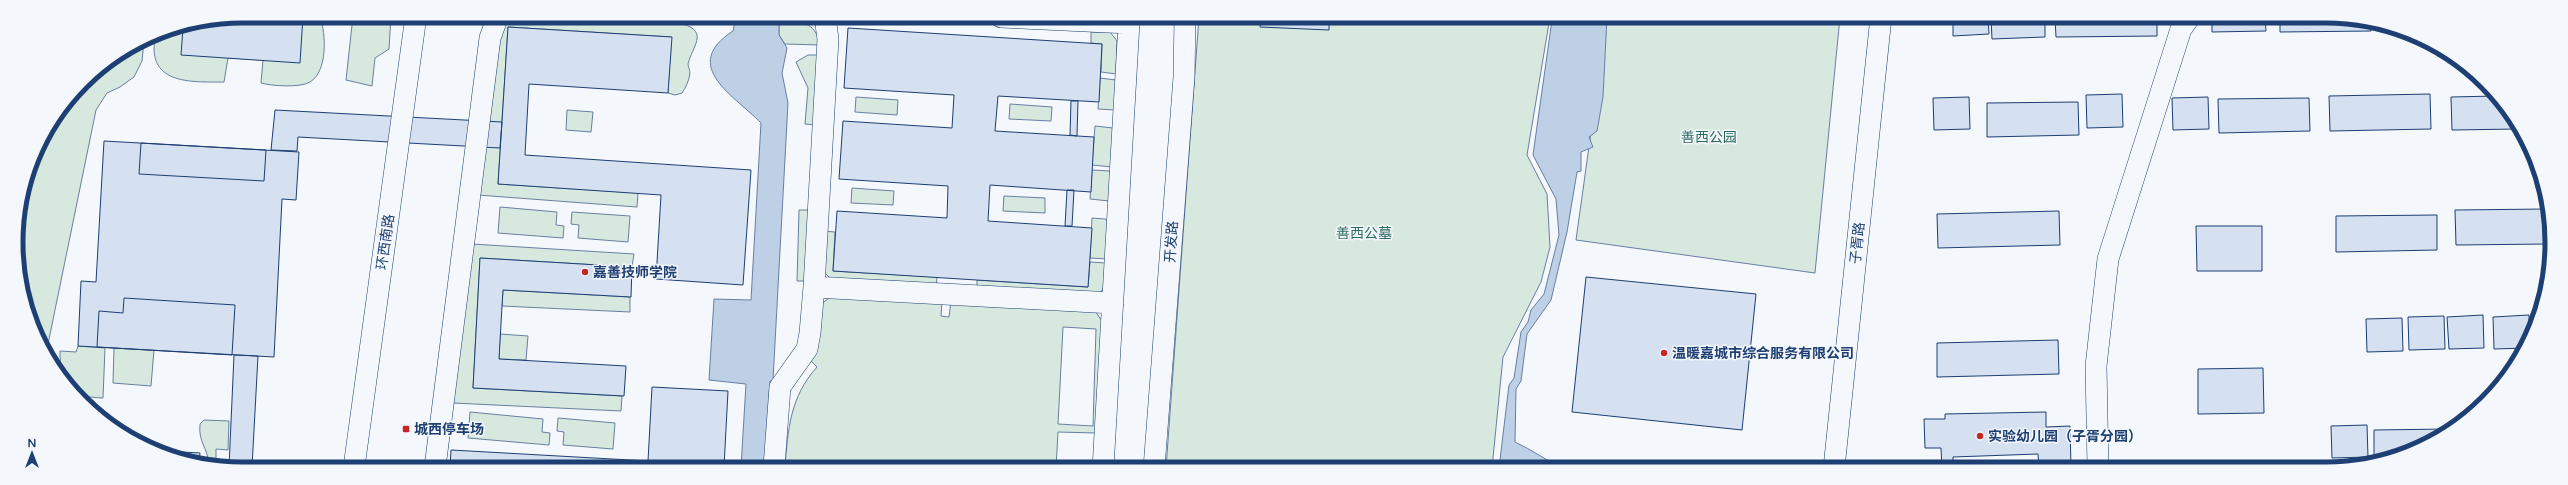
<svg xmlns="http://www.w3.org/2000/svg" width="2568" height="485" font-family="'Varela Round','Noto Sans SC',sans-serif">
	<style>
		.green { fill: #d7e8df; stroke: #687fa3; fill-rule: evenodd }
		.water { fill: #bed0e5; stroke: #687fa3 }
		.building { fill: #d5e0f0; stroke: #1d3f73 }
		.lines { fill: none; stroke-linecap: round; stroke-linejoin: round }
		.minor-casing { stroke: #1d3f73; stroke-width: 22 }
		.minor { stroke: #f4f7fb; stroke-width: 21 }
		.poi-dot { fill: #c62828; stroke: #f4f7fb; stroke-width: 1.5 }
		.labels { text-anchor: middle; stroke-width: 3; stroke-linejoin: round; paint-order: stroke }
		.park-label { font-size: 14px; fill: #2c6c60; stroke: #f4f7fb }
		.street-label { font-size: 14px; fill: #1d3f73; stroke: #f4f7fb }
		.poi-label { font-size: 14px; font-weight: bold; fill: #1d3f73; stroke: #f4f7fb; text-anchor: start }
		.rim { fill: none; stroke: #1d3f73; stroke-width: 5 }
	</style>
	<rect width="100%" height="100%" fill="#f4f7fb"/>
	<!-- green -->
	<path class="green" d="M243,16h77c6,18 8,55 -10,66 -10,6 -39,4 -49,1l2,-23 -35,-2 -4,24c-34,0 -80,3 -68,-49z
		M353,16h38l-2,33 -14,9 -3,28 -26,-6z
		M503,16l180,8c26,8 9,23 5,40 0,3 2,6 2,9 -1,8 -4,14 -8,20l-7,2 -7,-2 3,-56 -163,-10 -10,157 140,9 -1,14 -159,-12z
		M1199,17h340l10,6 -22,132 20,39 3,53 -9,35 -38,75 -11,111h-326z
		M1607,17h233l-25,256 -239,-33z
		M779,22c24,0 34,-2 42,23l-36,-1 -6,-9z
		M1091,32h19l7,9 -1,33 -15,-2 1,-28 -11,-1z
		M144,41l-2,20 -8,16 -14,10 -13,6 -11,17 -49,239 -19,-33 -12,-88 17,-72 50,-74z
		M808,55h13l-6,70 -10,-1 3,-36 -12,-26z
		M1100,78l16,2 -1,30 -17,-1z
		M856,97l42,3 -1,15 -42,-3z
		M1010,104l42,3 -1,14 -42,-2z
		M567,110l26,2 -2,20 -25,-2z
		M1095,126l18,2 -1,39 -20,-2z
		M1092,170l18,1 -1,30 -19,-2z
		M852,188l42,3 -1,14 -42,-2z
		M1004,196l41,2v15l-42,-2z
		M500,207l57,5 -1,13 8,1 -1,12 -65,-5z
		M799,210h11l-2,71h-11z
		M572,212l58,4 -2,26 -50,-4 1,-13 -8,-1z
		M1092,218l13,1 3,2 -1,38 -17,-1z
		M822,231l13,1 -2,39 104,6 -1,13 -105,-11 -9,-9z
		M472,244l162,10 -2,13 -152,-9 -7,130 149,8 -1,15 -168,-8z
		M1090,262l16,1 -3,26 -6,7 -120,-6v-10l111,7z
		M503,290l127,7v15l-128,-6z
		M832,296l110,5 -1,15 8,1 2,-16 144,10 7,10 -6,112 -38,-1 -2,36 -271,-1c3,-38 5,-70 32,-100l-7,-7 11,-56zM1063,327l33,2 -3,97 -35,-2z
		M500,334l28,2 -2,24 -27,-1z
		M78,346l27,2 -2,50c-34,-1 -43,-14 -43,-47l16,1z
		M114,348l40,2 -3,36 -38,-3z
		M470,412l73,7 -1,13 8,1 -1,12 -81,-7z
		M558,418l57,5 -2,26 -50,-4 1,-13 -7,-1z
		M204,420l25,1 -1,29 -12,-1v18l-7,-1c-1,-19 -11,-23 -9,-42z"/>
	<!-- water -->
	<path class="water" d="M736,16h43v19l8,13 -5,25 6,30 -15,277 -3,1 -5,86h-24l5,-83 -37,-4 5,-81 37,1 10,-177c-26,-27 -82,-57 -28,-92z
		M1548,17h59l-4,80 -6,34 -8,6 4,10 -12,5v19l-4,1 -10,60 -16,68 -24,34 -6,47 -5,8 -1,53c17,8 31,18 47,26h-63l10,-83 5,-7 7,-46 7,-10 3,-12 13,-16 15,-59 -3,-36 -23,-44 19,-135z"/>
	<!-- building -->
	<path class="building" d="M242,16h61l-3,47 -119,-8 2,-27z
		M1261,17h68v13l-69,-3z
		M1953,18h35l1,16 -36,2z
		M1991,18h54v19l-53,2z
		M2055,18h102v18l-101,1z
		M2212,18h53l1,13 -54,1z
		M2280,18h75l16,5v8l-91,1z
		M508,27l164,10 -4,56 -139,-9 -4,71 226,15 -8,115 -87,-6 5,-84 -163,-11z
		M848,28l254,16 -3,58 -101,-6 -3,35 99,6 -3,55 -101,-7 -2,36 104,7 -4,59 -255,-16 4,-60 110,7 1,-32 -109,-7 4,-58 109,7 2,-33 -110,-7z
		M2122,94l1,33 -36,1 -1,-33z
		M2430,94l1,35 -101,2 -1,-35z
		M2496,96l9,8 12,25 -65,1 -1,-33z
		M1969,97l1,32 -36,1 -1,-32z
		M2208,97l1,32 -36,1 -1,-32z
		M2309,98l1,33 -91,2 -1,-34z
		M1071,101h7l-1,35 -7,-1z
		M2078,102l1,33 -92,2v-34z
		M275,110l227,12 -2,26 -202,-11 -1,14 -26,-1z
		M104,141l195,11 -3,48 -14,-1 -8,158 -196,-11 3,-65 15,1z
		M141,143l125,7 -2,31 -125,-7z
		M1067,190h7l-2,36h-7z
		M2546,209l2,35 -92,1 -1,-35z
		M2059,211l1,34 -122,3 -1,-34z
		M2437,215v35l-101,2v-36z
		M2196,226h66v45h-65z
		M480,258l152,9 -1,30 -128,-7 -1,16 -3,53 127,7 -2,30 -151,-8z
		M1586,277l170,17 -14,136 -170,-18z
		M124,298l111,7 -3,50 -135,-8 2,-36 24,2z
		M2483,315l1,33 -35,1 -2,-32z
		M2529,315v25l-4,8 -31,1 -1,-32z
		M2444,316l1,33 -36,1 -1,-33z
		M2402,318l1,33 -36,1 -1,-33z
		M2058,340l1,34 -122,3v-34z
		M234,355l24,1 -6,111h-23z
		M2263,368l1,45 -66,1v-45z
		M652,387l76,4 -4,76h-274l1,-17 197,11z
		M2046,412v15l24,-1 1,42h-32l-1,-14 -85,3v11h-11l-1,-20h-16l-1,-29h21v-5z
		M2367,425l1,32 -36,1 -1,-32z
		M2447,429l-35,23 -38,9v-31z
		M164,451l36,2 -1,9z"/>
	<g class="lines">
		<!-- minor casing -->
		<g class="minor-casing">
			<path id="minor" d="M1001,17l128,6 -26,445
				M814,287l299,16
				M354,467l62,-451
				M435,467l55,-429 8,-22
				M774,467l6,-80 27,-38 3,-16 4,-46 14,-248 -3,-22
				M1154,468l30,-391 1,-60
				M1834,468l47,-451
				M2098,468l-2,-102 12,-107 73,-230 8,-11"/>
		</g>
		<!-- minor -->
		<use href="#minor" class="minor"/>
	</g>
	<!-- markers -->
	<g class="poi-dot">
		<circle cx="585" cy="272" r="4"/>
		<circle cx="1664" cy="353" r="4"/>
		<rect x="402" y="425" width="8" height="8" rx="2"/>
		<circle cx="1980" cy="436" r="4"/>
	</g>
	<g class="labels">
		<!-- park labels -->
		<g class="park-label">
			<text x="1709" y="142">善西公园</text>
			<text x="1364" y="238">善西公墓</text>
		</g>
		<!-- street labels -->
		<g class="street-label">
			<text transform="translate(385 242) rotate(-82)" y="5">环西南路</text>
			<text transform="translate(1171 242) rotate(-86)" y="5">开发路</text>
			<text transform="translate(1857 243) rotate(-84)" y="5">子胥路</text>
		</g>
		<!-- poi labels -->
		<g class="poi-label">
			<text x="593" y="277">嘉善技师学院</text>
			<text x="1672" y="358">温暖嘉城市综合服务有限公司</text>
			<text x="414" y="434">城西停车场</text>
			<text x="1988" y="441">实验幼儿园（子胥分园）</text>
		</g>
	</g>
	<!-- crop -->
	<path d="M0 0H2568V485H0ZM242 23H2326A219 219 0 0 1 2545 242V243A219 219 0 0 1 2326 462H242A219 219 0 0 1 23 243V242A219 219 0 0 1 242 23Z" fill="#f4f7fb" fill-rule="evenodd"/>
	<path class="rim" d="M242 23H2326A219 219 0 0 1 2545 242V243A219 219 0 0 1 2326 462H242A219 219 0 0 1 23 243V242A219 219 0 0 1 242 23Z"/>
	<!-- north arrow -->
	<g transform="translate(32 453)" stroke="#f4f7fb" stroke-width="3" paint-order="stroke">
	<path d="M0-3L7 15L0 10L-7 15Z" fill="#1d3f73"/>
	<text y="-6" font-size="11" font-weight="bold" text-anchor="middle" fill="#1d3f73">N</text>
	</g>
</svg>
